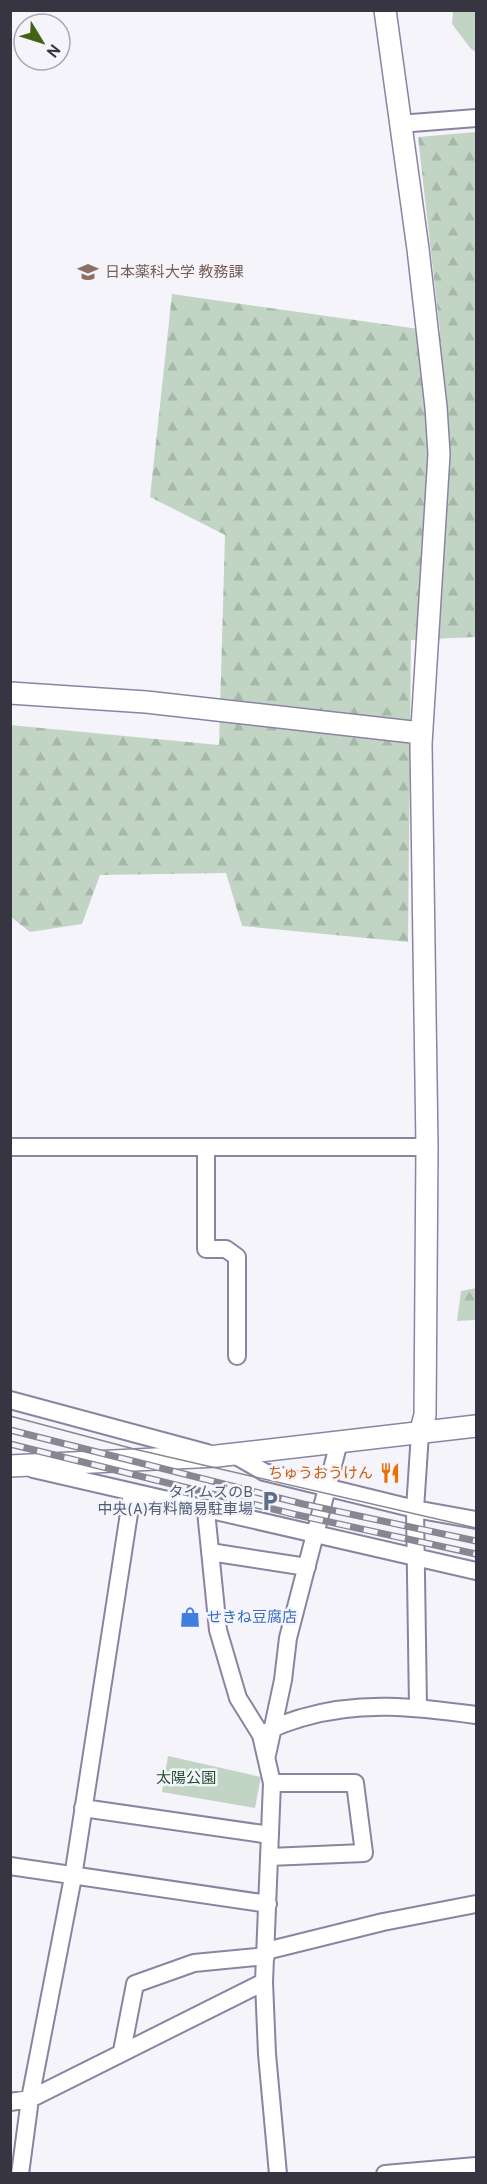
<svg xmlns="http://www.w3.org/2000/svg" width="487" height="2184" font-family="Overpass,'Noto Sans JP',sans-serif">
	<style>
		.green { fill: #c2d5c5 }
		.forest { fill: url(#forest-firs) }
		.lines { fill: none; stroke-linecap: round; stroke-linejoin: round }
		.minor-casing { stroke: #8a84a2; stroke-width: 20 }
		.tertiary-casing { stroke: #8a84a2; stroke-width: 24 }
		.minor { stroke: #fff; stroke-width: 16 }
		.tertiary { stroke: #fff; stroke-width: 21 }
		.tram { stroke: #898691; stroke-width: 1.5 }
		.rail-casing { stroke: #898691; stroke-width: 7 }
		.rail { stroke: #f6f4fb; stroke-width: 4.5; stroke-dasharray: 14; stroke-linecap: butt }
		.labels { text-anchor: middle; stroke-width: 5; stroke-linejoin: round; paint-order: stroke }
		.education-label { font-size: 15px; fill: #785e54; stroke: #f6f4fb; text-anchor: start }
		.food-label { font-size: 15px; fill: #c56008; stroke: #f6f4fb; text-anchor: end }
		.service-label { font-size: 15px; fill: #4e5e75; stroke: #f6f4fb; text-anchor: end }
		.shop-label { font-size: 15px; fill: #366cbe; stroke: #f6f4fb; text-anchor: start }
		.park-label { font-size: 15px; fill: #1e4e2b; stroke: #f6f4fb }
	</style>
	<defs>
		<pattern id="forest-firs" width="22" height="20" patternUnits="userSpaceOnUse" patternTransform="scale(1.5)"><rect width="22" height="20" fill="#c2d5c5"/><path d="M5 1l3.5 6h-7zM16 11l3.5 6h-7z" fill="#a7b7aa"/></pattern>
	</defs>
	<rect width="100%" height="100%" fill="#f6f4fb"/>
	<!-- green -->
	<path class="green" d="M453,11h23v41l-5,-3 -19,-25z
		M168,1756l93,21 -6,31 -93,-16z"/>
	<!-- forest -->
	<path class="forest" d="M476,132v505l-65,3 -3,302 -166,-16 -16,-53 -126,2 -18,49 -52,8 -19,-15 -1,-192 209,20 6,-210 -75,-38 22,-203 268,38 -22,-195z
		M476,1288v32l-19,1 4,-30z"/>
	<g class="lines">
		<!-- minor casing -->
		<g class="minor-casing">
			<path id="minor" d="M399,124l77,-6
				M10,1147h417
				M206,1148v101h20l11,8v99
				M10,1400l197,53
				M233,1454l31,18 151,37 61,11
				M33,1469l443,102
				M206,1511l12,119 20,68 23,37 11,48 -8,199 3,72 11,120
				M210,1552l97,15
				M418,1707l-3,-198 5,-76
				M267,1732c10,-7 22,-10 34,-14 59,-18 116,-11 175,-3
				M267,1755l16,-75 5,-42 51,-196
				M83,1808l187,27
				M269,1857l95,-4 -9,-70h-83
				M10,1866l258,38
				M266,1951l117,-29 93,-18
				M122,2051l13,-67 59,-21 72,-7
				M10,2102l20,-3 234,-117
				M20,2174l10,-75 43,-222 59,-383
				M385,2174l91,-8"/>
		</g>
		<!-- tertiary casing -->
		<g class="tertiary-casing">
			<path id="tertiary" d="M385,10l33,239 18,158 3,47 -18,290 6,403 -2,268 -5,18
				M10,693l136,9 275,31
				M10,1466l207,-10 259,-30"/>
		</g>
		<!-- minor -->
		<use href="#minor" class="minor"/>
		<!-- tertiary -->
		<use href="#tertiary" class="tertiary"/>
		<!-- tram -->
		<path class="tram" d="M10,1416l124,33 342,79"/>
		<!-- rail casing -->
		<g class="rail-casing">
			<path id="rail" d="M10,1430l293,74 173,37
				M10,1444l283,70 183,40"/>
		</g>
		<!-- rail -->
		<use href="#rail" class="rail"/>
	</g>
	<!-- icons -->
	<defs>
		<g id="university-bare" transform="scale(1.62)"><path d="M0-5L7-2L0 1L-7-2ZM-4 1L0 2.5L4 1V4Q0 6-4 4Z" fill="#8d6e63" stroke="#f6f4fb" stroke-width="2.5" paint-order="stroke"/></g>
		<g id="restaurant-bare" transform="scale(1.62)"><path d="M-5-6h1v4h1v-4h1v4h1v-4h1v5L-1.5 .5V6h-2V.5L-5-1ZM5-6V6H3V1.5H1.5Q1.5-4 5-6Z" fill="#e8710a" stroke="#f6f4fb" stroke-width="2.5" paint-order="stroke"/></g>
		<g id="parking-bare" transform="scale(1.62)"><path d="M-3.5-5.5H1a3.5 3.5 0 0 1 0 7H-1V5.5H-3.5ZM-1-3.4V-.6H.8a1.4 1.4 0 0 0 0-2.8Z" fill="#5c6f8a" stroke="#f6f4fb" stroke-width="2.5" paint-order="stroke"/></g>
		<g id="shop-bare" transform="scale(1.62)"><path d="M-5-2.5h2.3a2.7 3.5 0 0 1 5.4 0H5L5.5 6h-11ZM-1.5-2.5h3a1.5 2.3 0 0 0-3 0Z" fill="#3f7fe0" stroke="#f6f4fb" stroke-width="2.5" paint-order="stroke"/></g>
	</defs>
	<g fill-rule="evenodd">
		<use href="#university-bare" x="88" y="272"/>
		<use href="#restaurant-bare" x="390" y="1473"/>
		<use href="#parking-bare" x="270" y="1501"/>
		<use href="#shop-bare" x="190" y="1617"/>
	</g>
	<g class="labels">
		<!-- education labels -->
		<g class="education-label">
			<text x="105" y="277">日本薬科大学 教務課</text>
		</g>
		<!-- food labels -->
		<g class="food-label">
			<text x="373" y="1478">ちゅうおうけん</text>
		</g>
		<!-- service labels -->
		<g class="service-label">
			<text x="253" y="1497">タイムズのB<tspan x="253" dy="17">中央(A)有料簡易駐車場</tspan></text>
		</g>
		<!-- shop labels -->
		<g class="shop-label">
			<text x="207" y="1622">せきね豆腐店</text>
		</g>
		<!-- park labels -->
		<g class="park-label">
			<text x="186" y="1783">太陽公園</text>
		</g>
	</g>
	<!-- border -->
	<rect width="487" height="2184" fill="none" stroke="#383542" stroke-width="24"/>
	<!-- north arrow -->
	<g transform="translate(42 42) rotate(128)"><circle r="28" fill="#f6f4fb" stroke="#aaa8b1" stroke-width="1.5"/>
	<path d="M0-4.5L10 22L0 15L-10 22Z" fill="#446214"/>
	<text y="-9" font-size="16" font-weight="bold" text-anchor="middle" fill="#383542">N</text>
	</g>
</svg>
